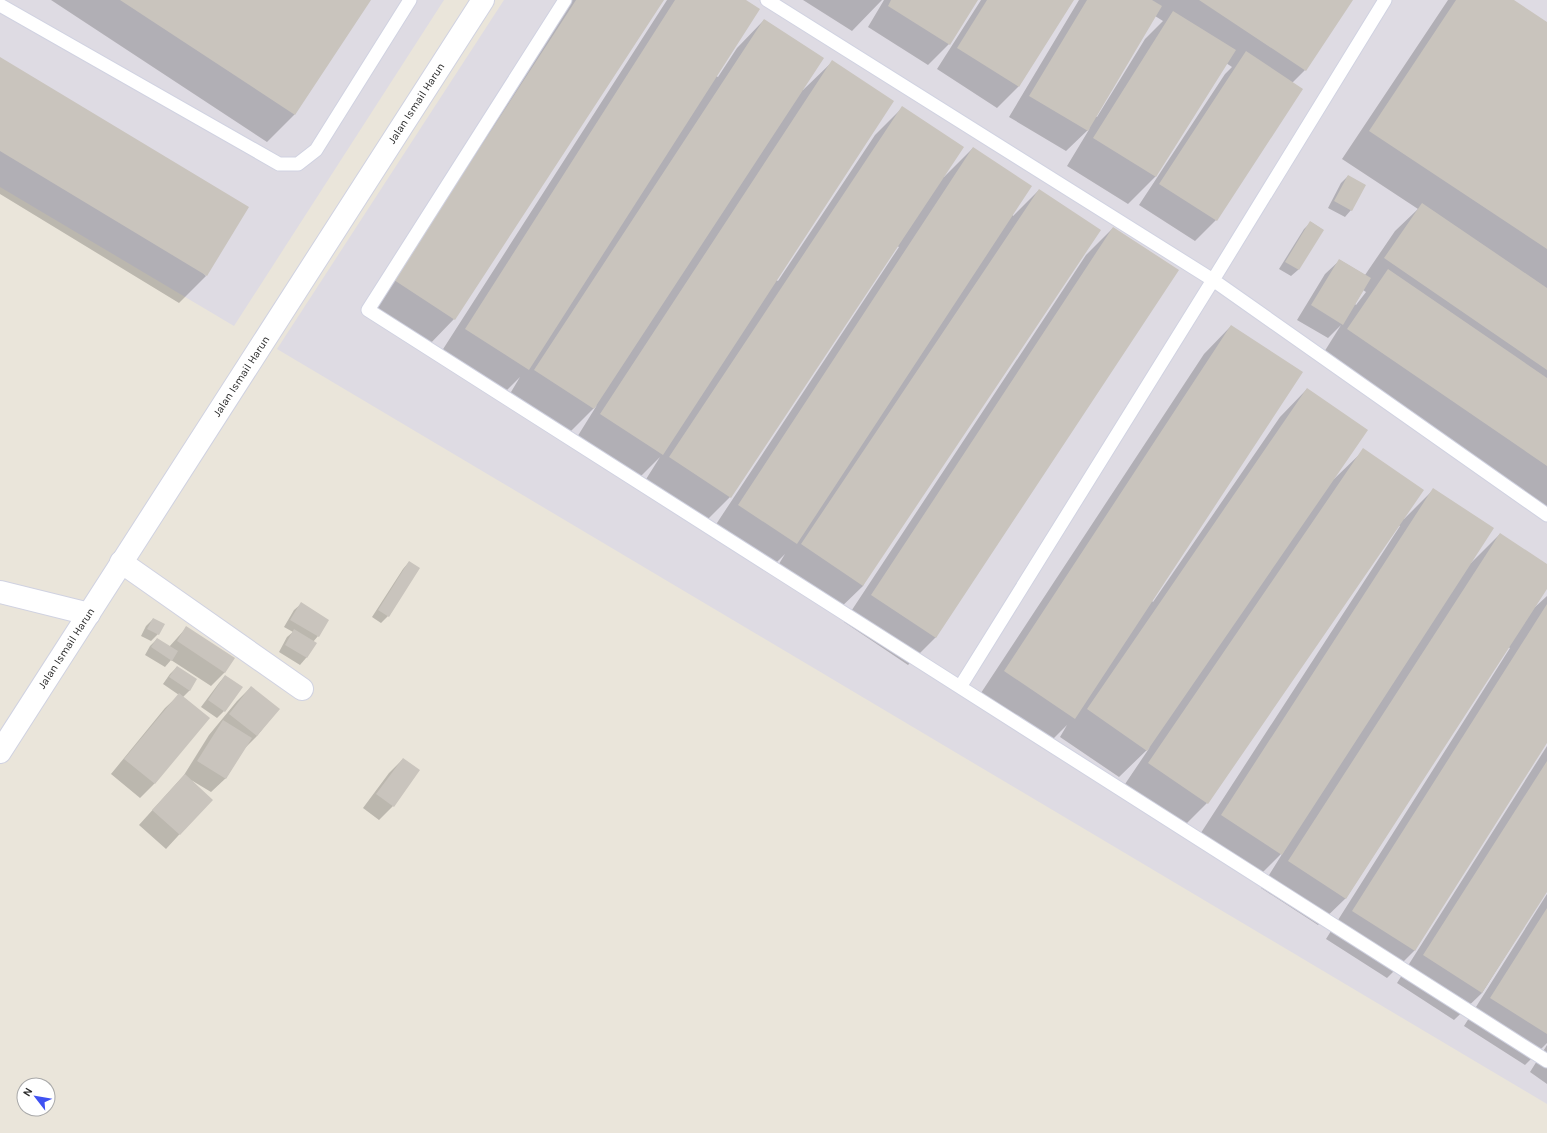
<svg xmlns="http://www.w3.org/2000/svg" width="1547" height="1133" font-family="Karla,sans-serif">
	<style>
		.industrial { fill: #dedbe3 }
		.shadow { fill: #0003; fill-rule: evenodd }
		.building { fill: #c9c4bd }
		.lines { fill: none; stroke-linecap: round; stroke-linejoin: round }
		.service-casing { stroke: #d0d2e1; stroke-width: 15 }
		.minor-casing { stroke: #d0d2e1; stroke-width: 24 }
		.tertiary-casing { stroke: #d0d2e1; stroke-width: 24 }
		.service { stroke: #fff; stroke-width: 13 }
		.minor { stroke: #fff; stroke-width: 22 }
		.tertiary { stroke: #fff; stroke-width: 22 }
		.labels { text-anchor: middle; stroke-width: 3; stroke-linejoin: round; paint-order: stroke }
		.street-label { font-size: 11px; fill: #282828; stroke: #fff }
	</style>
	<rect width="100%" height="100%" fill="#eae5da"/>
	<!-- industrial -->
	<path class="industrial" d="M0,0h444l-210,326 -234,-139z
		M504,0h1043v1104l-1270,-755z"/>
	<!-- shadow -->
	<path class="shadow" d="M51,0h319l-76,115 -27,27z
		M568,0h95l-209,319 -27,28 -60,-40z
		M667,0h77l-28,76 2,1 19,-29 27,-28 39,70 29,-28 -56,218 2,1 97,-146 27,-27 42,69 29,-29 40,68 26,-26 -176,396 -28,27 -61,-41 11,-18 -16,16 -58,-38 188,-285 -2,-1 -167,251 -27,27 -60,-40 17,-27 -25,25 -61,-40 23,-37 -31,31 -58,-39 12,-20 -19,19 -63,-39z
		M803,0h79l-30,31z
		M884,0h93l-28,44 -21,21 -60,-38z
		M981,0h92l-55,87 -21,21 -60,-39z
		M1079,0h273l-47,70 -13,13 10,6 -86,131 -21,21 -56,-36 86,-131 7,-7 -6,-4 -71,114 -27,27 -61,-38 23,-38 -24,23 -57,-34zM1155,16l8,5 -18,18 -48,78 -2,-1z
		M1448,0h64l35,23v489l-226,-155 20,-32 -13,13 -31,-18 28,-46 15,-14 25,15 30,-44 23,-22 -76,-50zM1363,290l3,2 -10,13 -1,-1z
		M0,58l206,218 -27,27 -179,-109z
		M1348,176l3,34 -6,7 -17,-9 13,-25z
		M1311,222l12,8 -25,40 -7,6 -12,-7 25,-40z
		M1113,228l-177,409 -28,28 -64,-43 242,-367z
		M1231,326l-79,275 1,1 127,-185 27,-28 27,90 30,-29 40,69 29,-29 38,73 29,-29 47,31v22l-13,21 13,-12v145l-133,210 -27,27 -61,-39 184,-291 -2,-1 -162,251 -28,27 -57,-37 23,-37 -30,30 -59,-39 205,-316 -2,-1 -191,278 -27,27 -59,-40 29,-43 -31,30 -59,-40 7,-12 -20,20 -70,-46 227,-345z
		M409,562l-21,54 -7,7 -9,-6 31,-48z
		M301,604l17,32 -5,6 2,1 -9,15 -6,7 -21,-13 8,-15 6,-5 -9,-5 10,-17z
		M153,619l5,15 -7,7 -10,-5 5,-10z
		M186,628l39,44 -14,14 -40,-26 -6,7 -20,-12 5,-9 7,-7 12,8z
		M177,667l13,23 -7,7 25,21 -54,66 -14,14 -29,-24 54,-66 14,-13 -16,-11 7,-10z
		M225,676l-1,35 -7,7 -16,-11 18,-24z
		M251,687l27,22 -21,27 -13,13 -18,29 -15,14 -20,-12 20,20 -45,49 -27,-24 45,-50 25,-40 28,-34z
		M1547,746v144l-65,103 -28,27 -57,-37z
		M403,759l-10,47 -14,14 -16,-12 26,-35z
		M1547,894v149l-22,22 -61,-39z
		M1547,1045v39l-17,-12z"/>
	<!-- building -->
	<path class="building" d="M120,0h251l-76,115z
		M576,0h88l-209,320 -61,-40z
		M675,0h71l14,9 -231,361 -64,-41z
		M891,0h87l-28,45 -62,-39z
		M987,0h87l-55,87 -62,-39z
		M1087,0h65l10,6 -74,125 -59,-35z
		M1199,0h154l-47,71z
		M1456,0h58l33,22v227l-178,-118z
		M1173,11l63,39 -80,127 -63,-39z
		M764,19l60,39 -230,351 -60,-39z
		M1246,51l57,38 -86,132 -58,-37z
		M0,57l249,150 -42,69 -207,-125z
		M832,60l62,41 -231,354 -63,-41z
		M902,106l62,41 -233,351 -62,-41z
		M973,147l59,39 -235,358 -59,-39z
		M1348,175l18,10 -14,26 -18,-10z
		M1039,189l62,41 -238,356 -62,-42z
		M1422,203l125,85v82l-163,-112z
		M1310,221l14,9 -25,40 -14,-8z
		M1113,227l66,43 -243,368 -65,-43z
		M1339,259l32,19 -28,47 -32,-20z
		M1388,269l159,109v88l-200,-137z
		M1231,325l72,47 -228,347 -71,-48z
		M1307,388l61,42 -221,321 -60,-42z
		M1363,448l61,42 -216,314 -60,-41z
		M1433,488l61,40 -212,327 -61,-40z
		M1500,533l47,31v25l-201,310 -58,-38z
		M409,561l11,7 -31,49 -11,-7z
		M301,602l28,18 -10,17 -29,-17z
		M1547,604v139l-132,208 -63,-40z
		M153,618l12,6 -6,11 -12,-6z
		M186,626l49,32 -10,15 -48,-32z
		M294,629l23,14 -10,15 -22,-13z
		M157,638l21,13 -6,10 -21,-14z
		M177,666l20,13 -7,12 -21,-14z
		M225,675l18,12 -18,25 -17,-12z
		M251,686l29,23 -23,27 -28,-22z
		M179,693l31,25 -55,66 -31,-25z
		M223,720l29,18 -26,41 -29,-18z
		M403,758l17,12 -26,37 -18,-13z
		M1547,761v131l-65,101 -59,-38z
		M185,774l28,26 -33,35 -28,-25z
		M1547,908v126l-57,-36z"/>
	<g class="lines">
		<!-- service casing -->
		<g class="service-casing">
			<path id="service" d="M565,0l-197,310 1179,751
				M767,0l446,280 334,235
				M0,5l279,159h19l18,-14 94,-150
				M960,687l253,-407 172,-280"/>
		</g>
		<!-- minor casing -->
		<g class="minor-casing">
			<path id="minor" d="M121,562l181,127
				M0,592l89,22"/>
		</g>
		<!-- tertiary casing -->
		<g class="tertiary-casing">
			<path id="tertiary" d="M0,752l483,-752"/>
		</g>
		<!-- service -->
		<use href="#service" class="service"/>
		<!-- minor -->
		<use href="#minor" class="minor"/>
		<!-- tertiary -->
		<use href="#tertiary" class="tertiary"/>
	</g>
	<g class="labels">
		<!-- street labels -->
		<g class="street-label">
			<text transform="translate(416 103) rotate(-57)" y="4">Jalan Ismail Harun</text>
			<text transform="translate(241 376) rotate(-57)" y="4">Jalan Ismail Harun</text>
			<text transform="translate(66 648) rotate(-57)" y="4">Jalan Ismail Harun</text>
		</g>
	</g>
	<!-- north arrow -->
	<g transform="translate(36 1097) rotate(301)"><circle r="19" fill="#ffffff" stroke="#a9a9a9"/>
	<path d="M0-3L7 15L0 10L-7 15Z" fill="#4052f2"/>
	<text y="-6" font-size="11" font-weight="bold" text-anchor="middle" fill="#282828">N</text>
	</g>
</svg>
